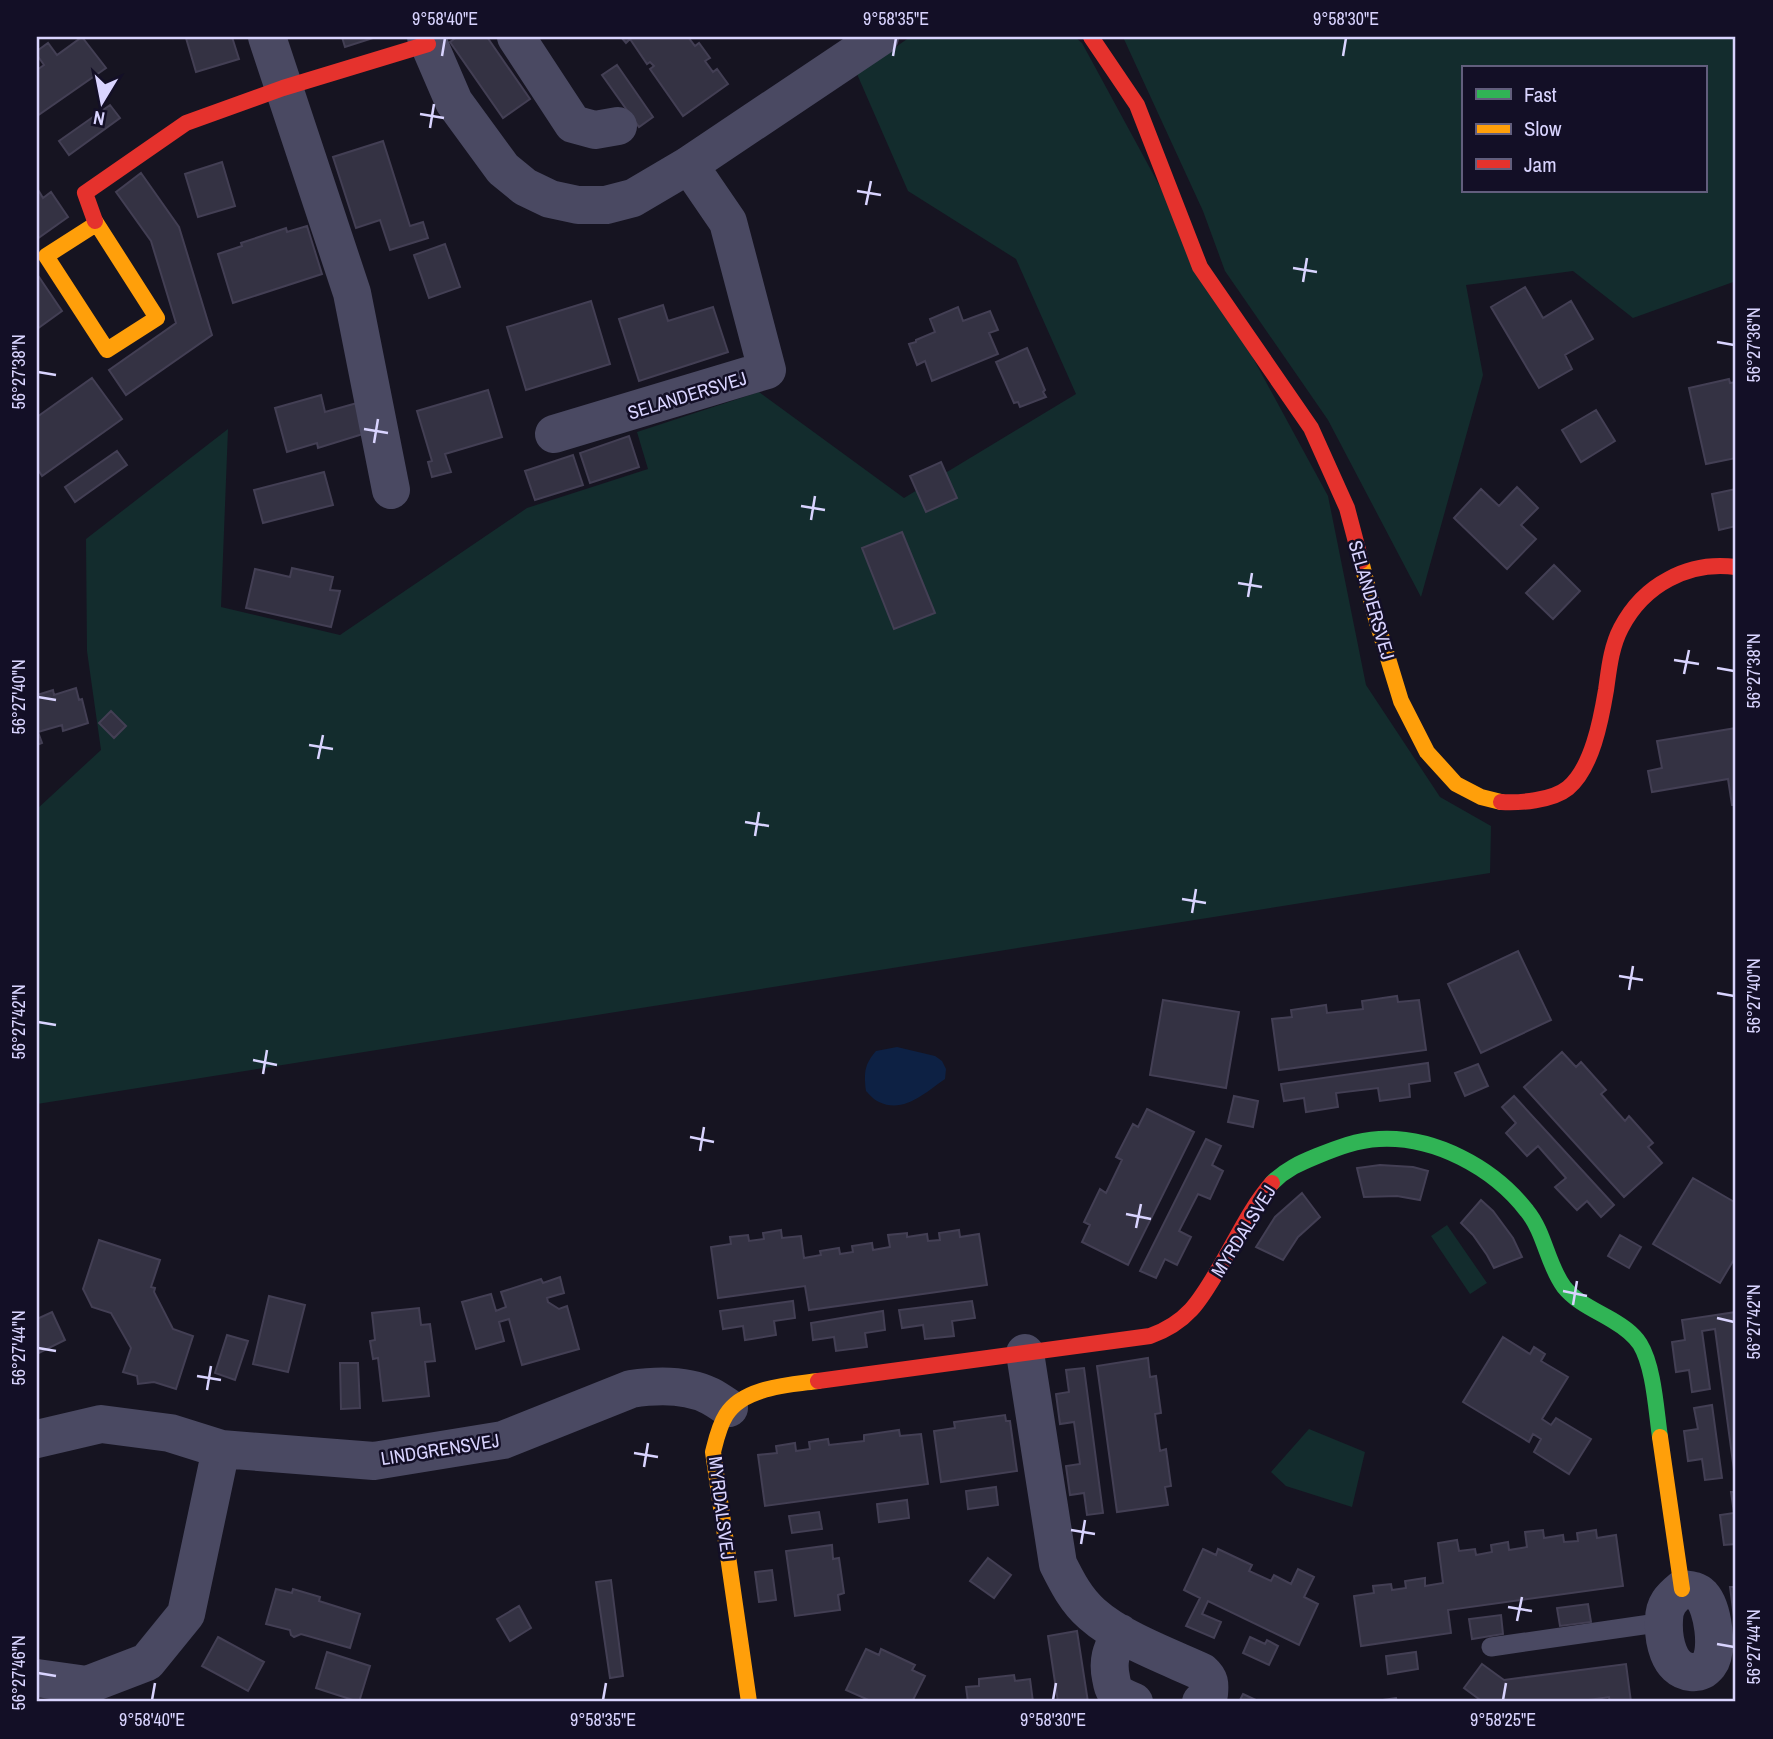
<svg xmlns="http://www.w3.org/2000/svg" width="1773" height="1739" font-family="'Archivo Narrow',sans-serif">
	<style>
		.green { fill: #132c2d; fill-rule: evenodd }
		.water { fill: #0d2144 }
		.building { fill: #343243; stroke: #433f54; stroke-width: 2 }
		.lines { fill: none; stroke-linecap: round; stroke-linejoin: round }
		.lane { stroke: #4a4962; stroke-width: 19 }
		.street { stroke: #4a4962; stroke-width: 38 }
		.fast { stroke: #30b455; stroke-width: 16 }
		.slow { stroke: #ff9f0a; stroke-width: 16 }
		.jam { stroke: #e5322d; stroke-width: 16 }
		.ticks { fill: none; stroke: #d9d4ff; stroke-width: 2.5 }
		.labels { text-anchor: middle; stroke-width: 5; stroke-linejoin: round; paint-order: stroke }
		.street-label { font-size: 19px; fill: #d9d4ff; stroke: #130f26 }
		.neatline { fill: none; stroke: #d9d4ff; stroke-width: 2.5 }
		.ticks-label { font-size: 18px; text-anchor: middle; fill: #d9d4ff }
	</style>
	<rect width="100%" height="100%" fill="#161421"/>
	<!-- green -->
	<path class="green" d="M910,37h165l7,6 246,453 38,189 74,112 51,29 -1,47 -1453,231v-295l64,-59 -14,-99 -1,-112 142,-110 -7,178 119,28 187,-127 121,-39 -11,-37 122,-40 145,106 172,-104 -60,-135 -108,-68 -51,-117z
		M1123,37h613v244l-103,37 -60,-47 -107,14 17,90 -62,222 -93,-177 -103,-149 -22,-60zM1463,68h242v123h-242z
		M1447,1225l40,58 -17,11 -39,-58z
		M1309,1429l56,23 -13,55 -66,-21 -15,-14z"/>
	<!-- water -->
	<path class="water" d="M897,1047l38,9 7,5 4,8 -1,10c-19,13 -41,35 -66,23 -5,-2 -9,-7 -13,-11 -2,-18 -2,-26 10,-40z"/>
	<!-- building -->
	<path class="building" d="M82,37l24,31 -69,48v-46l7,-5 -7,-10v-4l11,-8 9,12z
		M191,37h41l7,22 -43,13 -10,-34z
		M342,37h34l-31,10z
		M457,37h30l43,62 -27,19 -53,-76z
		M621,37h67l7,9 4,-3 11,15 -5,3 8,11 4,-3 11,15 -45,32 -33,-47 4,-3 -4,-4 -3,2 -17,-25 -4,4z
		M617,65l36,52 -14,10 -37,-52z
		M110,105l10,13 -51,37 -10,-14z
		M383,141l27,85 13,-4 5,16 -38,12 -10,-30 -24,8 -23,-71z
		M222,162l13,44 -37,11 -13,-43z
		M141,173l38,54 33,108 -86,60 -17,-25 67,-47 -25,-82 -35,-49z
		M37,188l6,10 8,-6 17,25 -31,22z
		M307,226l15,48 -89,29 -15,-49 24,-8 -1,-3 45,-15 1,4z
		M445,244l15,43 -31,11 -15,-43z
		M37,274l25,37 -25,18z
		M1525,287l18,31 28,-17 22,38 -28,16 7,14 -33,19 -48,-81z
		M591,301l19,63 -84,26 -19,-63z
		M663,305l5,16 45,-14 15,45 -89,29 -20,-62z
		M958,307l5,14 27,-10 8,19 -9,3 9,21 -66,27 -7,-20 -8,4 -8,-21 7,-2v-2l19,-8 -5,-13z
		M1027,348l18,42 -2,2 3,5 -26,10 -2,-5 -4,1 -18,-41z
		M92,378l30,41 -80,57 -5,-8v-51z
		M1729,379l1,4 6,-1v76l-30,6 -17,-76z
		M488,390l14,47 -57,17 6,18 -19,5 -4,-15 4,-1 -15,-50z
		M321,395l4,17 32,-9 9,30 -48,15 -1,-5 -30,9 -12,-44z
		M1596,410l19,31 -34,21 -19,-32z
		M629,436l10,31 -49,16 -10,-30z
		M117,451l10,14 -52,37 -10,-15z
		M573,455l10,30 -48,15 -10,-29z
		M941,462l16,36 -31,14 -16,-36z
		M324,472l9,33 -70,18 -9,-33z
		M1517,487l21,21 -17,17 15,14 -29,30 -53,-51 27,-29 18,17z
		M1736,489v37l-17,4 -7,-36z
		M902,532l33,81 -41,16 -32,-81z
		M1554,565l26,26 -27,28 -27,-26z
		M292,568l41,9 -3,13 10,1 -9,36 -85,-19 9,-39 35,8z
		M76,688l3,12 3,-1 6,24 -25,8 -1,-6 -24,7 4,11 -5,2v-50l16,-5 1,5z
		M111,711l15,15 -12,12 -15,-15z
		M1736,728v77h-4l-4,-26 -76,13 -4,-21 14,-3 -5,-27z
		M1518,951l33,69 -70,33 -33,-69z
		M1397,996l1,6 21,-2 7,50 -147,20 -7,-51 20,-2 -1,-7 35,-5 1,8 36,-4 -1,-8z
		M1163,1000l76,12 -13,76 -76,-13z
		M1562,1052l14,15 5,-5 25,28 -5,4 24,27 4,-5 24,27 -5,4 14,16 -38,34 -100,-110z
		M1428,1063l2,18 -21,3 1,13 -30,4 -2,-13 -42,5 2,14 -32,5 -2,-14 -20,3 -3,-17z
		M1478,1064l10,22 -23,10 -10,-23z
		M1234,1096l24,5 -5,26 -25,-5z
		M1514,1096l100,109 -13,12 -14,-16 -10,9 -22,-23 11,-9 -28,-32 -11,10 -21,-23 10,-10 -14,-16z
		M1147,1109l47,23 -66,133 -46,-23 8,-17 -6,-3 16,-33 6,4 16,-33 -6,-3 17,-33 5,3z
		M1206,1139l15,7 -9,19 11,6 -13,28 -12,-5 -19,37 12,6 -14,28 -12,-6 -9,19 -16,-7z
		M1380,1165l33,2 15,4 -8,29 -23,-4 -33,1 -7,-29z
		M1693,1178l43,25v53l-16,27 -67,-39z
		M1302,1193l18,24 -22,20 -15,23 -27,-13 19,-30z
		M1481,1200l12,11 20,27 9,19 -28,11 -7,-13 -14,-20 -12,-12z
		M781,1230l1,8 19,-2 3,22 17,-3 -1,-4 19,-3 1,6 13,-2 -1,-6 20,-3 1,7 17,-3 -2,-12 19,-2v4l20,-3 1,7 12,-1 -1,-7 20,-3 1,7 19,-3 8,51 -178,25 -4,-24 -87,12 -7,-51 20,-3 -1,-7 18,-2 1,6 15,-2 -1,-6z
		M1620,1235l21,12 -12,21 -21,-12z
		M99,1240l61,20 -9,27 4,1 -1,4 19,37 20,7 -17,53 -22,-7 -16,2 -1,-8 -14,-4 8,-24 -20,-35 -19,-6 -9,-18z
		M560,1277l4,16 -17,5 1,4 11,7 8,-3 12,43 -57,16 -13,-46 -10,3 5,19 -28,8 -14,-47 29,-8 5,17 10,-4 -5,-15 40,-13 2,4z
		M269,1296l36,9 -17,67 -35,-8z
		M793,1301l2,17 -21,3 2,14 -31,5 -2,-14 -20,3 -3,-18z
		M972,1301l3,17 -23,3 2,15 -29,3 -2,-14 -21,3 -3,-18z
		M419,1308l2,17 9,-1 5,37 -10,1 4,34 -46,5 -5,-43 -5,1 -3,-18 5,-1 -3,-27z
		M883,1311l2,19 -20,3 2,14 -31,4 -2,-14 -21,3 -2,-17z
		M52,1312l13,28 -28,14v-35z
		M1736,1312v173l-21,-156 -13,2 8,58 -18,3 -3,-22 -13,2 -4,-30 13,-2 -3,-20z
		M227,1335l21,6 -13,39 -20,-7z
		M1503,1337l27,17 4,-7 11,7 -4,7 27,16 -26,42 9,6 5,-7 35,21 -22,35 -35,-22 7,-13 -8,-5 -4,8 -66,-40z
		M1148,1358l2,19 6,-1 5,37 -6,1 5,37 6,-2 5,37 -6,1 3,18 -51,7 -20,-146z
		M340,1363h18l2,45 -19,1z
		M1084,1368l19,145 -16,2 -3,-22 -14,2 -4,-29 14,-2 -6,-42 -14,2 -4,-30 13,-2 -3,-22z
		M1712,1405l10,73 -17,2 -3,-21 -14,2 -4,-30 14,-2 -4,-21z
		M1005,1415l1,6h4l7,50 -76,11 -7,-51 21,-3 -1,-6z
		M899,1430l1,6 21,-2 7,50 -163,22 -7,-51 19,-2 -1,-7 19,-3 1,8 14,-2 -1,-7 19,-3 1,6 35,-4v-6z
		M996,1487l2,18 -30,4 -2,-18z
		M1731,1492h5v52l-12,1 -4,-30 14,-2z
		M907,1500l2,18 -30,4 -2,-18z
		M819,1512l3,17 -30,4 -3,-17z
		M1543,1530l1,8 19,-3 1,7 14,-1 -1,-8 19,-3 1,8 19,-3 7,51 -175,24 3,23 -90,13 -7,-50 20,-3 -1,-7 18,-2 1,6 14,-2 -1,-7 20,-3v8l18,-3 -5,-40 19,-3 2,11 16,-2 1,6 16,-3 -1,-7 17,-3 1,8 18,-3 -2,-15z
		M832,1545l1,14 6,-1 5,35 -6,2 2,15 -45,6 -9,-65z
		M1203,1549l13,6 2,-6 34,16 -3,6 22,10 3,-6 17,9 7,-15 16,8 -10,20 14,7 -19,41 -91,-44 -6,13 19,8 -7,16 -28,-12 14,-28 -16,-8z
		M988,1558l23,17 -17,23 -24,-17z
		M772,1570l4,30 -17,2 -4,-30z
		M611,1580l12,96 -13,2 -14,-96z
		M1730,1587h6v30h-2z
		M276,1589l16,4 1,-4 27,8 -1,4 41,13 -10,34 -49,-14 -7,3 -3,-2 -1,-5 -24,-6z
		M1588,1604l3,18 -31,4 -3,-18z
		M519,1606l12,22 -21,13 -13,-22z
		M1501,1615l2,19 -31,5 -3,-20z
		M1077,1631l11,71h-30l-10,-66z
		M218,1637l46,25 -16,29 -46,-25z
		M1250,1637l15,7 2,-4 11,6 -9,19 -26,-12z
		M866,1649l13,6 2,-6 34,16 -3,5 13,6 -13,26h-39l-27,-12z
		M327,1652l43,14 -11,36 -43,-14z
		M1416,1652l2,17 -30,5 -2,-18z
		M1482,1664l22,16 122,-16 5,38h-21l-1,-5 -35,5h-91l-19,-14z
		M1014,1675l1,6 15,-2 3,23h-65l-2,-15 13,-1v-7z
		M1243,1694l17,8h-21z
		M1396,1698l1,4h-29z"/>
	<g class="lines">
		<!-- lane -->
		<path class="lane" d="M1491,1647l173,-25"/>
		<!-- street -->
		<path class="street" d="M267,37l85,256 39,197
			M426,37l28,65 49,67 22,18 25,12 28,6h28l27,-7 56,-33 191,-128
			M516,37l57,87 22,6 23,-4
			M554,434l213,-64 -39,-148 -39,-57
			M1025,1353l33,211c9,18 18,36 34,50 28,25 75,42 110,58 8,7 8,12 7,22l-8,8
			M37,1439l64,-15 69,9 51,16 153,12 129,-21 128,-51c26,-4 55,-5 79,7 6,3 13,8 19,12
			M1682,1589c8,1 14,1 20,7 11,12 17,55 7,68 -5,6 -9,9 -18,8 -23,-2 -28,-33 -27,-52 0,-15 7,-22 18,-31z
			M1120,1633c-8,17 -13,26 -9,45 1,6 2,12 7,16 4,3 11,6 16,8
			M37,1678l50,7 60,-23 39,-48 35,-165"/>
		<!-- fast -->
		<path class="fast" d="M1272,1183c14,-14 28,-20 45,-27 20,-8 40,-16 62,-17 55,-3 114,28 148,72 18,22 20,53 37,76 12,15 31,23 48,33 10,6 21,13 28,24 14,23 16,66 20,93"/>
		<!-- slow -->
		<path class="slow" d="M95,221l62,97 -50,32 -61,-94 50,-32
			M1361,561l15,58 25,82 26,51 29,32 25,13 20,5
			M1660,1437l22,152
			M749,1702l-36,-250c3,-12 6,-26 13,-37 17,-28 63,-30 92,-34"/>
		<!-- jam -->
		<path class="jam" d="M1091,37l46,68 63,162 111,161 36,80 14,53
			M95,221l-10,-28 101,-70 97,-35 145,-44
			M1501,802c18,1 51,-1 67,-14 24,-20 33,-68 38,-98 3,-21 5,-43 15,-62 11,-21 27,-38 48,-49 20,-11 44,-15 67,-12
			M818,1381l332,-45c39,-14 51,-37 71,-71 16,-27 30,-58 51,-82"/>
	</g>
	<!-- ticks -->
	<path class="ticks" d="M442,56l3,-18M893,56l3,-18M1343,56l3,-18M420,114l24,4M430,128l4,-24M857,191l24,4M866,205l5,-24M1293,268l24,4M1303,282l4,-24M1717,342l17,3M38,372l18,3M364,429l24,4M374,443l4,-24M801,506l24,4M811,520l4,-24M1238,583l24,4M1248,597l4,-24M1674,660l25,4M1717,668l17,3M1684,674l5,-24M38,697l18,3M309,745l24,4M318,759l5,-24M745,822l24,4M755,836l4,-24M1182,899l24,4M1192,913l4,-24M1619,976l24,4M1629,990l4,-24M1717,993l17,3M38,1022l18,3M253,1060l24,5M263,1074l4,-24M690,1137l24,5M700,1151l4,-24M1126,1214l25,5M1136,1228l5,-24M1563,1291l24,5M1573,1305l4,-24M1717,1318l17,4M38,1348l18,3M197,1376l24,4M207,1390l4,-24M634,1453l24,4M644,1467l4,-24M1071,1530l24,4M1081,1544l4,-24M1508,1607l24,4M1517,1621l5,-24M1717,1644l17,3M38,1673l18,3M152,1700l3,-17M603,1700l3,-17M1053,1700l3,-17M1503,1700l3,-17"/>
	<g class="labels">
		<!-- street labels -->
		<g class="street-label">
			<text transform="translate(687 395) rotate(-17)" y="7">SELANDERSVEJ</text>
			<text transform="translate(1372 600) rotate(74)" y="7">SELANDERSVEJ</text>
			<text transform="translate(1243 1231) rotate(-58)" y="7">MYRDALSVEJ</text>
			<text transform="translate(440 1449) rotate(-9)" y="7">LINDGRENSVEJ</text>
			<text transform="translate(722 1508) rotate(83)" y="7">MYRDALSVEJ</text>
		</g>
	</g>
	<!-- border -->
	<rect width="1773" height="1739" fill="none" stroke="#130f26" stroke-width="77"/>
	<!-- legend -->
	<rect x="1462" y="66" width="245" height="126" fill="#130f26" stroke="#625e7d" stroke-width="2"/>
	<rect x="1476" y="89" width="35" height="10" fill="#30b455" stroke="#625e7d" stroke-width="2"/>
	<text x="1524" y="102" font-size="21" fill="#d9d4ff">Fast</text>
	<rect x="1476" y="124" width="35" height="10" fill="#ff9f0a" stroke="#625e7d" stroke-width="2"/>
	<text x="1524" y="136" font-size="21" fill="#d9d4ff">Slow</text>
	<rect x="1476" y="159" width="35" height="10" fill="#e5322d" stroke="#625e7d" stroke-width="2"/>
	<text x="1524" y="172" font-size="21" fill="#d9d4ff">Jam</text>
	<!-- north arrow -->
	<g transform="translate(102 102) rotate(190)" stroke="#130f26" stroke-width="5" paint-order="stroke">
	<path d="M0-5L12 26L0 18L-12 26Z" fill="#d9d4ff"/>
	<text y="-10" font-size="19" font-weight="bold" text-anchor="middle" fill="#d9d4ff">N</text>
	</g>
	<rect x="38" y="38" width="1696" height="1662" class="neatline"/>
	<g class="ticks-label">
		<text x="445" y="25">9°58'40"E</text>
		<text x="896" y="25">9°58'35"E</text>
		<text x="1346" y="25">9°58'30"E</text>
		<text transform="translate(1754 345) rotate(-90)" y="6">56°27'36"N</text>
		<text transform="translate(19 372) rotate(-90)" y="6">56°27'38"N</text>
		<text transform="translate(1754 671) rotate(-90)" y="6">56°27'38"N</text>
		<text transform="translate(19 697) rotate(-90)" y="6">56°27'40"N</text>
		<text transform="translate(1754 996) rotate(-90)" y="6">56°27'40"N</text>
		<text transform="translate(19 1022) rotate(-90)" y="6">56°27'42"N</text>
		<text transform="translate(1754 1322) rotate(-90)" y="6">56°27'42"N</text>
		<text transform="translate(19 1348) rotate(-90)" y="6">56°27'44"N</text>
		<text transform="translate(1754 1647) rotate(-90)" y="6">56°27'44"N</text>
		<text transform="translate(19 1673) rotate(-90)" y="6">56°27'46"N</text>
		<text x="152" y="1726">9°58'40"E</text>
		<text x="603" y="1726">9°58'35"E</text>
		<text x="1053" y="1726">9°58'30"E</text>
		<text x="1503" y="1726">9°58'25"E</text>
	</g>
</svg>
